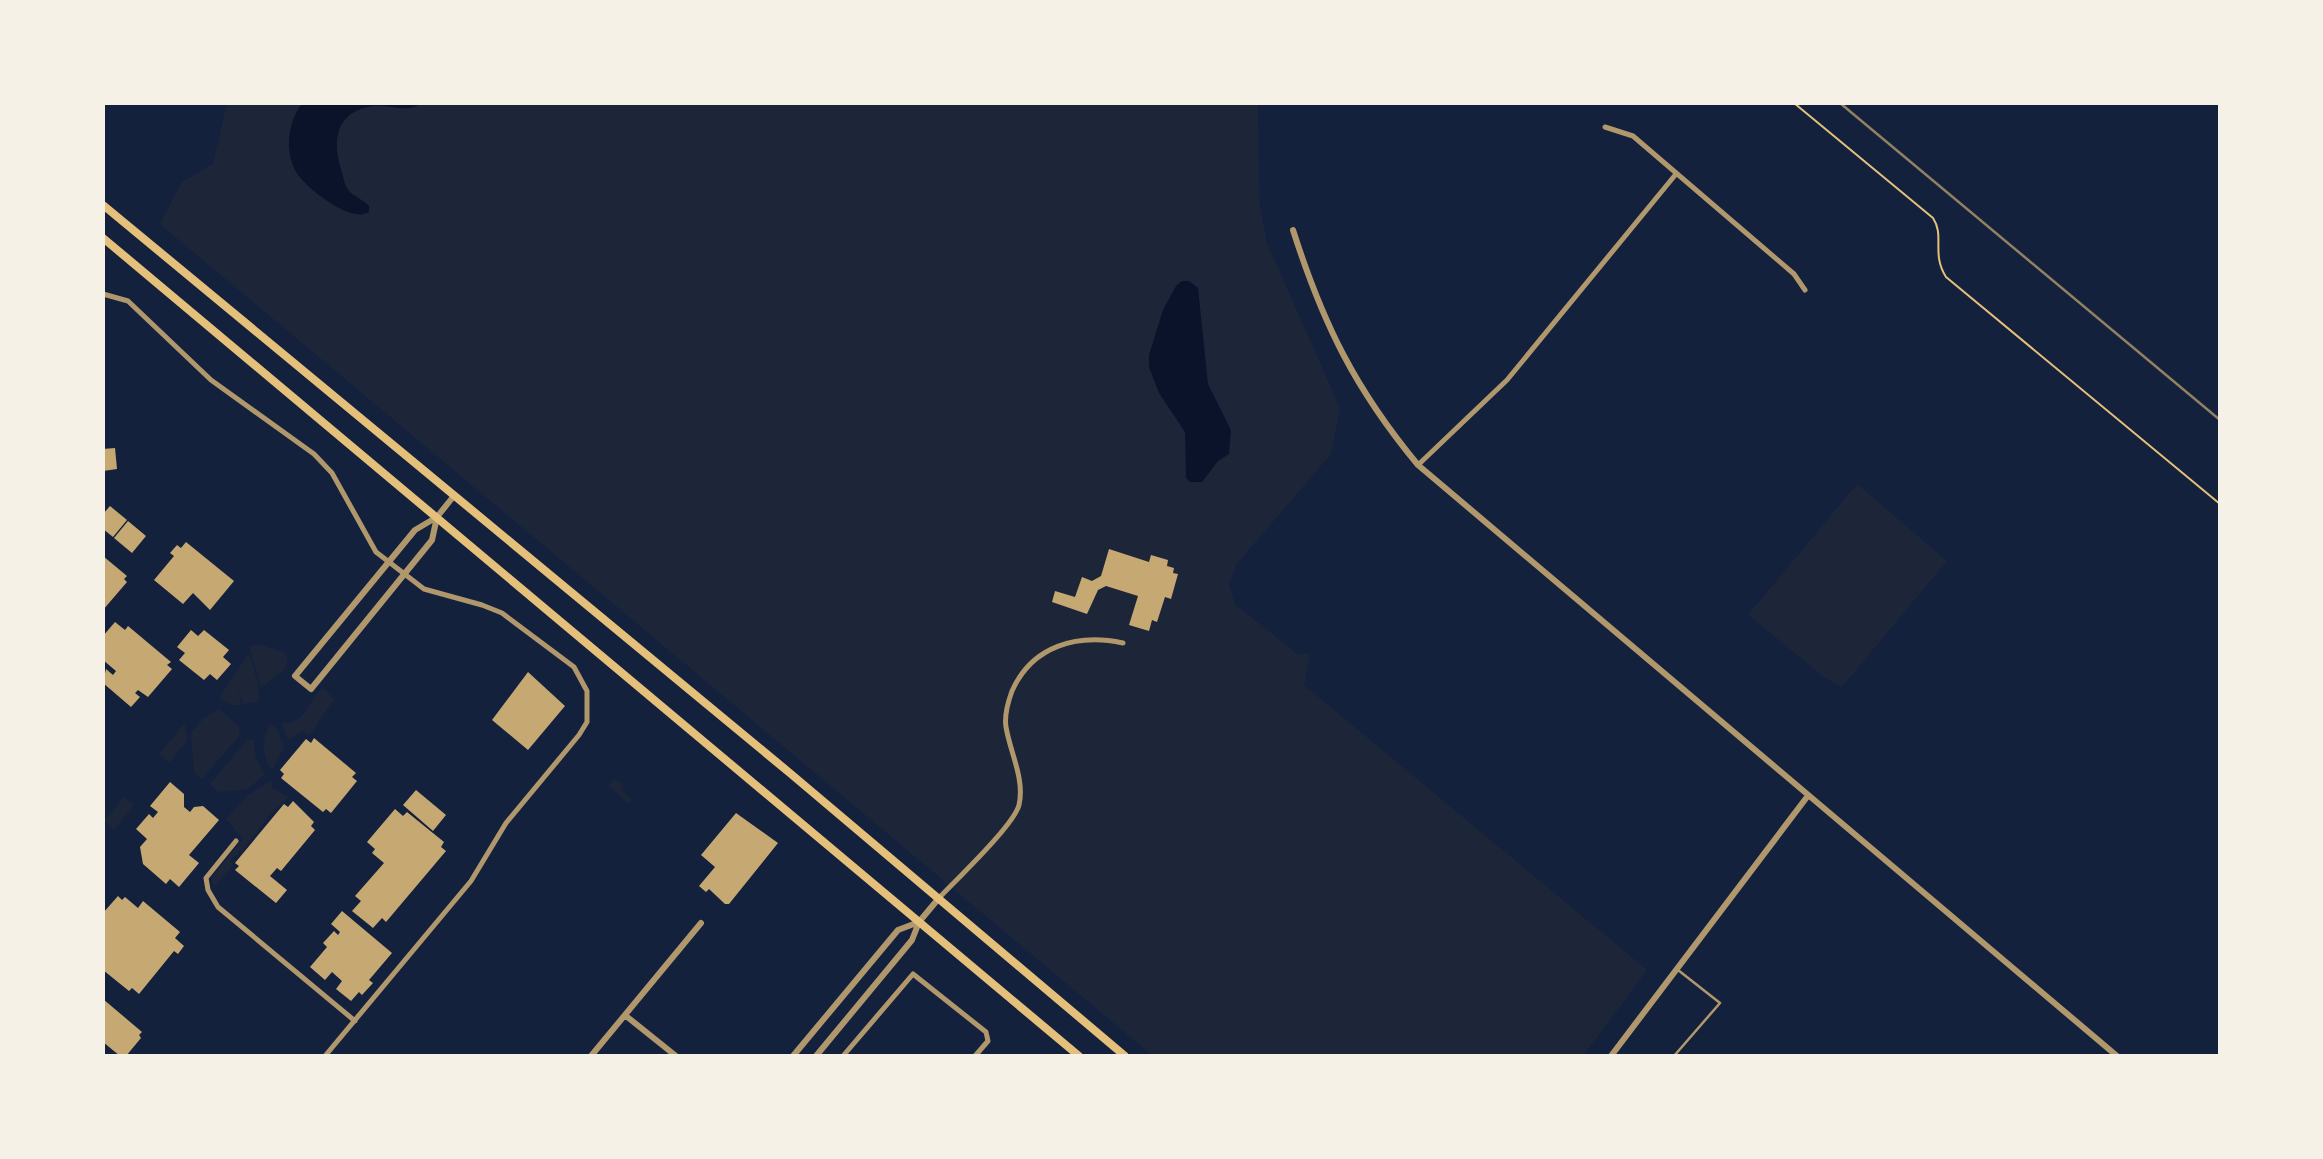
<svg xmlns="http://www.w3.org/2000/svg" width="2323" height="1159" font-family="'Fira Sans',sans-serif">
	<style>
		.green { fill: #1d2539 }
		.water { fill: #0b132b }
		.building { fill: #c6a872 }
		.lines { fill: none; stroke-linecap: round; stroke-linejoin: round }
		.path { stroke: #e5c07b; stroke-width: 2 }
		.service { stroke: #b1986c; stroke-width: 2.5 }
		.minor { stroke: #b1986c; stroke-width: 5 }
		.tertiary { stroke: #b1986c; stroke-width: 6 }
		.primary { stroke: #e5c07b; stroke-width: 8 }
		.rail { stroke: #918062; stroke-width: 2.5 }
	</style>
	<rect width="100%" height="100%" fill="#14213d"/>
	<!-- green -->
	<path class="green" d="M227,103h1031l1,97 8,43 73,165 -9,46 -95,111 -7,20 6,19 62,50h13l-6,31 343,285 -64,86h-430l-993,-832 22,-42 31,-18z
		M1857,484l90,77 -105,126 -18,-10 -76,-62z
		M259,644l26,9 3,5 -4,12 -23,18 -11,-38 2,-5z
		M249,653l9,30 1,18 -16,3 -5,-14 3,15h-9l-13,-7z
		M323,688l11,11 -24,36 -8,-4 -14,9 -6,-17c26,1 25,-23 41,-35z
		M219,709l19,16 2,10 -38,44 -8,-6 -3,-41 13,-14z
		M185,723l2,18 -18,22 -10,-9z
		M270,724l7,5 7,18 -12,23c-10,-14 -11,-31 -2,-46z
		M247,740h7l2,19 9,15 -17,15 -30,3 -8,-8z
		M615,779l9,7 -3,4 11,10 -3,4 -21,-18z
		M271,781l2,7 16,9 -19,17 -28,38 -4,-1v4l-7,3 1,8 -16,19h-3l-1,-8 31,-38 -17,-20 23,-25z
		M124,797l10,8 -20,25 -10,-9z"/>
	<!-- water -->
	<path class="water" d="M302,103h120c-16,11 -30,1 -48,3 -36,4 -43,32 -33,63 2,6 3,15 7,21 5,6 16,10 21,16v6c-18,12 -63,-24 -73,-40 -12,-22 -8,-49 6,-69z
		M1182,281h7l9,7 10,96 23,46 -2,24 -11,7 -16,21h-12l-4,-4 -1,-46 -26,-39 -10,-26v-12l14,-45 13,-24z"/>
	<!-- building -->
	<path class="building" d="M115,448l2,21 -14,2v-22z
		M110,506l17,14 -14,17 -10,-8v-15z
		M128,521l18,15 -14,17 -18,-15z
		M186,542l48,39 -24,29 -17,-17 -10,11 -29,-24 20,-24 -4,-3 7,-8 4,3z
		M1109,549l40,13 2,-7 17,5 -1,6 7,2 -1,5 5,1 -7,25 -6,-2 -8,25 -5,-2 -3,11 -20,-6 9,-29 -32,-10 -8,4 -11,24 -35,-12 3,-11 20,6 7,-20 10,4 9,-5z
		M103,556l24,20 -3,3 3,3 -24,28z
		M115,622l10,8 3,-4 43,36 -4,3 5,4 -24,28 -10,-7 -3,3 5,4 -9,10 -28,-24 3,-14 7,6 3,-4 -13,-11v-24z
		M191,630l7,6 6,-6 25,20 -6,7 8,7 -14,16 -7,-6 -6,6 -25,-20 6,-7 -8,-6z
		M528,672l37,34 -37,44 -36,-30z
		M314,738l42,35 -4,4 5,4 -26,32 -5,-4 -3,3 -42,-34 3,-4 -4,-4 26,-31 5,4z
		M170,782l14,12v13l6,5 4,-5 9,-1 16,14 -30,35 10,8 -20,24 -9,-8 -4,5 -23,-20 -3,-17 7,-8 -11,-10 13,-15 4,4 5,-6 -8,-6z
		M416,790l30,25 -13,16 -30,-26z
		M293,801l21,21 -3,4 4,4 -34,41 -4,-3 -7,8 17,14 -11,13 -41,-33 4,-4 -4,-3 49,-59 4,3z
		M395,809l8,7 4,-4 37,30 -3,5 5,4 -60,71 -4,-4 -9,10 -21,-17 9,-10 -6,-5 29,-33 -12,-10 3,-4 -8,-7z
		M736,813l42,30 -49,61h-4l-16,-15 -3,3 -7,-6 16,-19 -14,-12z
		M118,896l4,4 3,-3 13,11 5,-7 37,31 -5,6 9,8 -6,8 -4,-3 -35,43 -7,-6 -3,3 -26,-21v-57z
		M342,911l50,42 -23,27 4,3 -11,12 -3,-3 -8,9 -15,-12 6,-8 -10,-9 -7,8 -15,-13 17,-20 -4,-4 11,-12 4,4 2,-3 -9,-8z
		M103,999l39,33 -3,3 2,3 -15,18h-6l-17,-14z"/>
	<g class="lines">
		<!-- path -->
		<path class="path" d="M1794,103l139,115c12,18 -2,35 13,59l274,227"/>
		<!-- service -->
		<path class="service" d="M1674,1056l46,-53 -42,-33"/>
		<!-- minor -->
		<path class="minor" d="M1605,127l28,9 161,138 11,16
			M103,294l25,7 83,79 103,74 18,19 44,79 48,37 58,16 20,8 72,54 13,24v31l-8,13 -73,88 -35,58 -146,175
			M1418,465l89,-85 169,-206
			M236,841l-30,37 2,12 10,17 137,114
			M939,898c17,-18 75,-73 80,-93 6,-26 -9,-53 -13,-78 -2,-12 2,-25 6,-36 20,-45 65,-58 111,-48
			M843,1056l70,-82 73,58 2,9 -13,15"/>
		<!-- tertiary -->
		<path class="tertiary" d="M1293,230c30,94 62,159 125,235l699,591
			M437,517l-5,23 -121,149 -16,-13 120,-146 22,-13 16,-20
			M626,1016l50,40
			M591,1056l110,-133
			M793,1056l105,-126 21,-8
			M816,1056l96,-116 7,-18 20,-24
			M1611,1056l196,-259"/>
		<!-- primary -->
		<path class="primary" d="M103,205l688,569 334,282
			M103,238l976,818"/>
		<!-- rail -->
		<path class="rail" d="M1840,103l380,317"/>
	</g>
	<!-- border -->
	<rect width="2323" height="1159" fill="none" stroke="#f6f1e7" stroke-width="210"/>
</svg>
